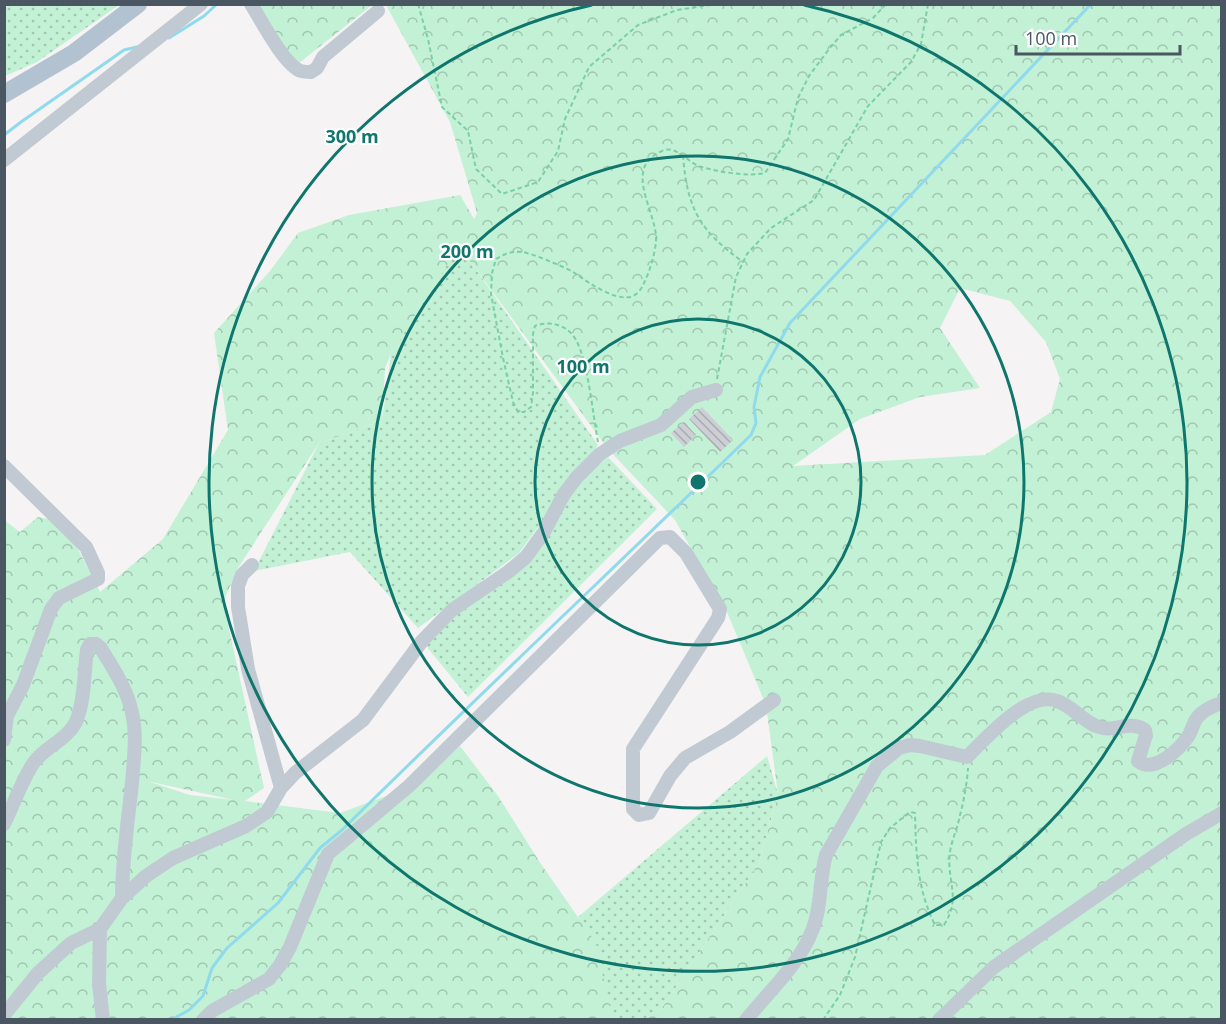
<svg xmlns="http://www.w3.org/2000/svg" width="1226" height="1024" font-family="'Open Sans',sans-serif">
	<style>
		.grass { fill: url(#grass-dots) }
		.forest { fill: url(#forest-crowns); fill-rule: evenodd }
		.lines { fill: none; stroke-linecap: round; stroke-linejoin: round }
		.stream { stroke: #90daee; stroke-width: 3 }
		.building { fill: url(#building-back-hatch) }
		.path { stroke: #7ad0a6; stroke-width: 2; stroke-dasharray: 4.5 3; stroke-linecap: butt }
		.minor { stroke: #c1cad2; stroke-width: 14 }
		.major { stroke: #b3c2d1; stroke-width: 18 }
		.ring { fill: none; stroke: #0f766e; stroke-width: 3 }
		.centre { fill: #0f766e; stroke: #fff; stroke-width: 3 }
		.ring-label { font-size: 18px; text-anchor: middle; font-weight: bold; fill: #0f766e; stroke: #fff; stroke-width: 4.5; stroke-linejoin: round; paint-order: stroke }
	</style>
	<defs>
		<pattern id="grass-dots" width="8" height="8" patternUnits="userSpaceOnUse" patternTransform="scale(1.5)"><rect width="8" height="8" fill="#c3f1d5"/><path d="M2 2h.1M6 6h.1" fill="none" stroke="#a0c6b0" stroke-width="1.8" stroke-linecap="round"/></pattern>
		<pattern id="forest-crowns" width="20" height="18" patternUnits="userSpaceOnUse" patternTransform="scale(1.5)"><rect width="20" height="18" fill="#c3f1d5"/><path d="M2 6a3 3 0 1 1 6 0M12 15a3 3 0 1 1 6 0" fill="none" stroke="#a0c6b0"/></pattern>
		<pattern id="building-back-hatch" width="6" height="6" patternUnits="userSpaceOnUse" patternTransform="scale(1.5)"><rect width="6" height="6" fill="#cdcfd5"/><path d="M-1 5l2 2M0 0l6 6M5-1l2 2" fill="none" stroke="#a8abb0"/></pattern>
	</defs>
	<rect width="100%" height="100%" fill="#f5f3f3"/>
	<!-- grass -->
	<path class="grass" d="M4,5l1,-1 114,1 -82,57 -32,14z
		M459,245l139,200 -79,108 -101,75 -68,-76 -96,19 65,-128 63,-22 9,-67z
		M608,457l49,52 -189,188 -46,-56 113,-97 29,-50z
		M767,756l11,38 -19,69 -97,145 -17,11h-35l-32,-102z"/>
	<!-- forest -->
	<path class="forest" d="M251,5h121l-78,62z
		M386,5h835v1014h-576l17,-11 97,-145 19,-69 -12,-89 -39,-93 -52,-92 -67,-71 -149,-203 -68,108 -6,14 -3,53 -63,22 -81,125 -15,34 41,186 -19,13 95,12 73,-27 47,-40 38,50 41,65 57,82 16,76h-607l-1,-499 16,12 18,-15 26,5 36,70 63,-53 65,-109 -14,-97 56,-62 28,-38 51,-18 111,-20 14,24 3,-6 -27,-91zM960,288l50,13 36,41 14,37 -9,33 -66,43 -192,11 67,-47 60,-22 60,-9 -40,-60zM150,782h1l83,18 -44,-5z"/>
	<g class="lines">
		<!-- stream -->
		<path class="stream" d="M169,38l35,-22 13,-12
			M4,135l17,-13 103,-72 13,-3
			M171,1020l18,-10 14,-14 9,-28 15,-20 51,-45 42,-55 22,-18c135,-133 273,-263 409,-395l5,-12 -2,-16 6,-30 30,-54 301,-319"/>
	</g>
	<!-- building -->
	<path class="building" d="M702,407l31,33 -13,12 -31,-33z
		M684,422l12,13 -12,12 -13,-14z"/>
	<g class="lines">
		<!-- path -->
		<path class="path" d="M418,4l10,35 14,68 26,24 8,38 26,25 36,-12 20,-31 7,-32 24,-52 49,-42 39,-15 39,-6
			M683,155c4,54 17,76 60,107
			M717,379l19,-102 11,-23 24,-26 43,-28 54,-94 43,-44 10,-18 7,-40
			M598,442c-5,-26 -10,-81 -22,-102 -8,-15 -26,-20 -41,-14l-2,8v59l-2,14 -7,5h-6l-5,-10 -10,-44 -12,-64 1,-21 4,-14c8,-5 16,-8 26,-7 7,0 48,17 54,22 13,9 37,26 54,23 8,-2 12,-9 15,-16 5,-11 10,-27 11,-40 2,-28 -35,-73 6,-90 15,-7 26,13 40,16 17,5 47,10 63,6l23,-34 10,-41 11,-22 20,-27 12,-14 32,-17 13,-14
			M823,1020l17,-25 15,-38 26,-115 9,-14 20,-16 5,1c1,41 2,76 20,112h9c18,-28 2,-44 6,-73 2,-13 8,-25 10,-37 4,-15 7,-32 8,-47"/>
		<!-- minor -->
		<path class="minor" d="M251,4c10,16 33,61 50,67 3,1 7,1 10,1l6,-4 6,-11 55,-46
			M4,160l197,-156
			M4,466l82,81 12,26v6l-39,19 -8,11 -28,76 -16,31 -3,24
			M252,565l-10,10 -4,11v21l10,62 33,119
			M4,824c9,-18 20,-49 31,-63 12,-15 36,-24 42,-42 8,-21 7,-47 10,-69l3,-6h6l4,3c11,18 24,37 30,58 8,25 4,52 2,78 -4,38 -10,77 -10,115
			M100,929l-1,55 4,36
			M4,1015l34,-42 33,-30 29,-14 22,-31 24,-22 27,-18 73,-32 21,-14 14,-24 14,-15 68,-53 59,-79 30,-31 56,-38 18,-15 18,-25 20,-38 13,-17 23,-23 20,-13 41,-16 31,-28 24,-7
			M203,1020l9,-9 57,-32 11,-14 10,-18 38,-93 81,-68 251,-248 10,-1 16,16 34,56 -2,9 -85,131v60l6,6 10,-2 21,-37 15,-18 45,-26 44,-32
			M746,1020c23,-29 52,-54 66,-89 10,-24 7,-52 14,-76l51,-89 22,-18 11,-3 10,1 47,11c19,-19 61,-67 90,-56 15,5 25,19 39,25 17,8 33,-7 49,4l1,5 -8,26c16,13 42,-12 51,-26 3,-5 4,-12 8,-17 5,-7 17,-13 25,-15
			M939,1020l55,-53 192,-133 36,-21"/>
		<!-- major -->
		<path class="major" d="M4,94l70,-41 64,-49"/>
	</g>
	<!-- distance rings -->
	<g class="ring">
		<circle cx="698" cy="482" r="163"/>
		<circle cx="698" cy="482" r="326"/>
		<path d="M804 5A489 489 0 1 1 592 5"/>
	</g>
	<circle cx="698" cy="482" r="9" class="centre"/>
	<g class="ring-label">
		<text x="352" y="143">300 m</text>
		<text x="467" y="258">200 m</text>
		<text x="583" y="373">100 m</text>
	</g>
	<!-- border -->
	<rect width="1226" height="1024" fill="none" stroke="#4a5661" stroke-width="12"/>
	<!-- scale -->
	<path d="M1016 45v9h164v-9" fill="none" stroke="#4a5661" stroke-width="3"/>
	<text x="1025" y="45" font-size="18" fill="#4a5661" stroke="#ffffff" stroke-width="4.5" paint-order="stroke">100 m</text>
</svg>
